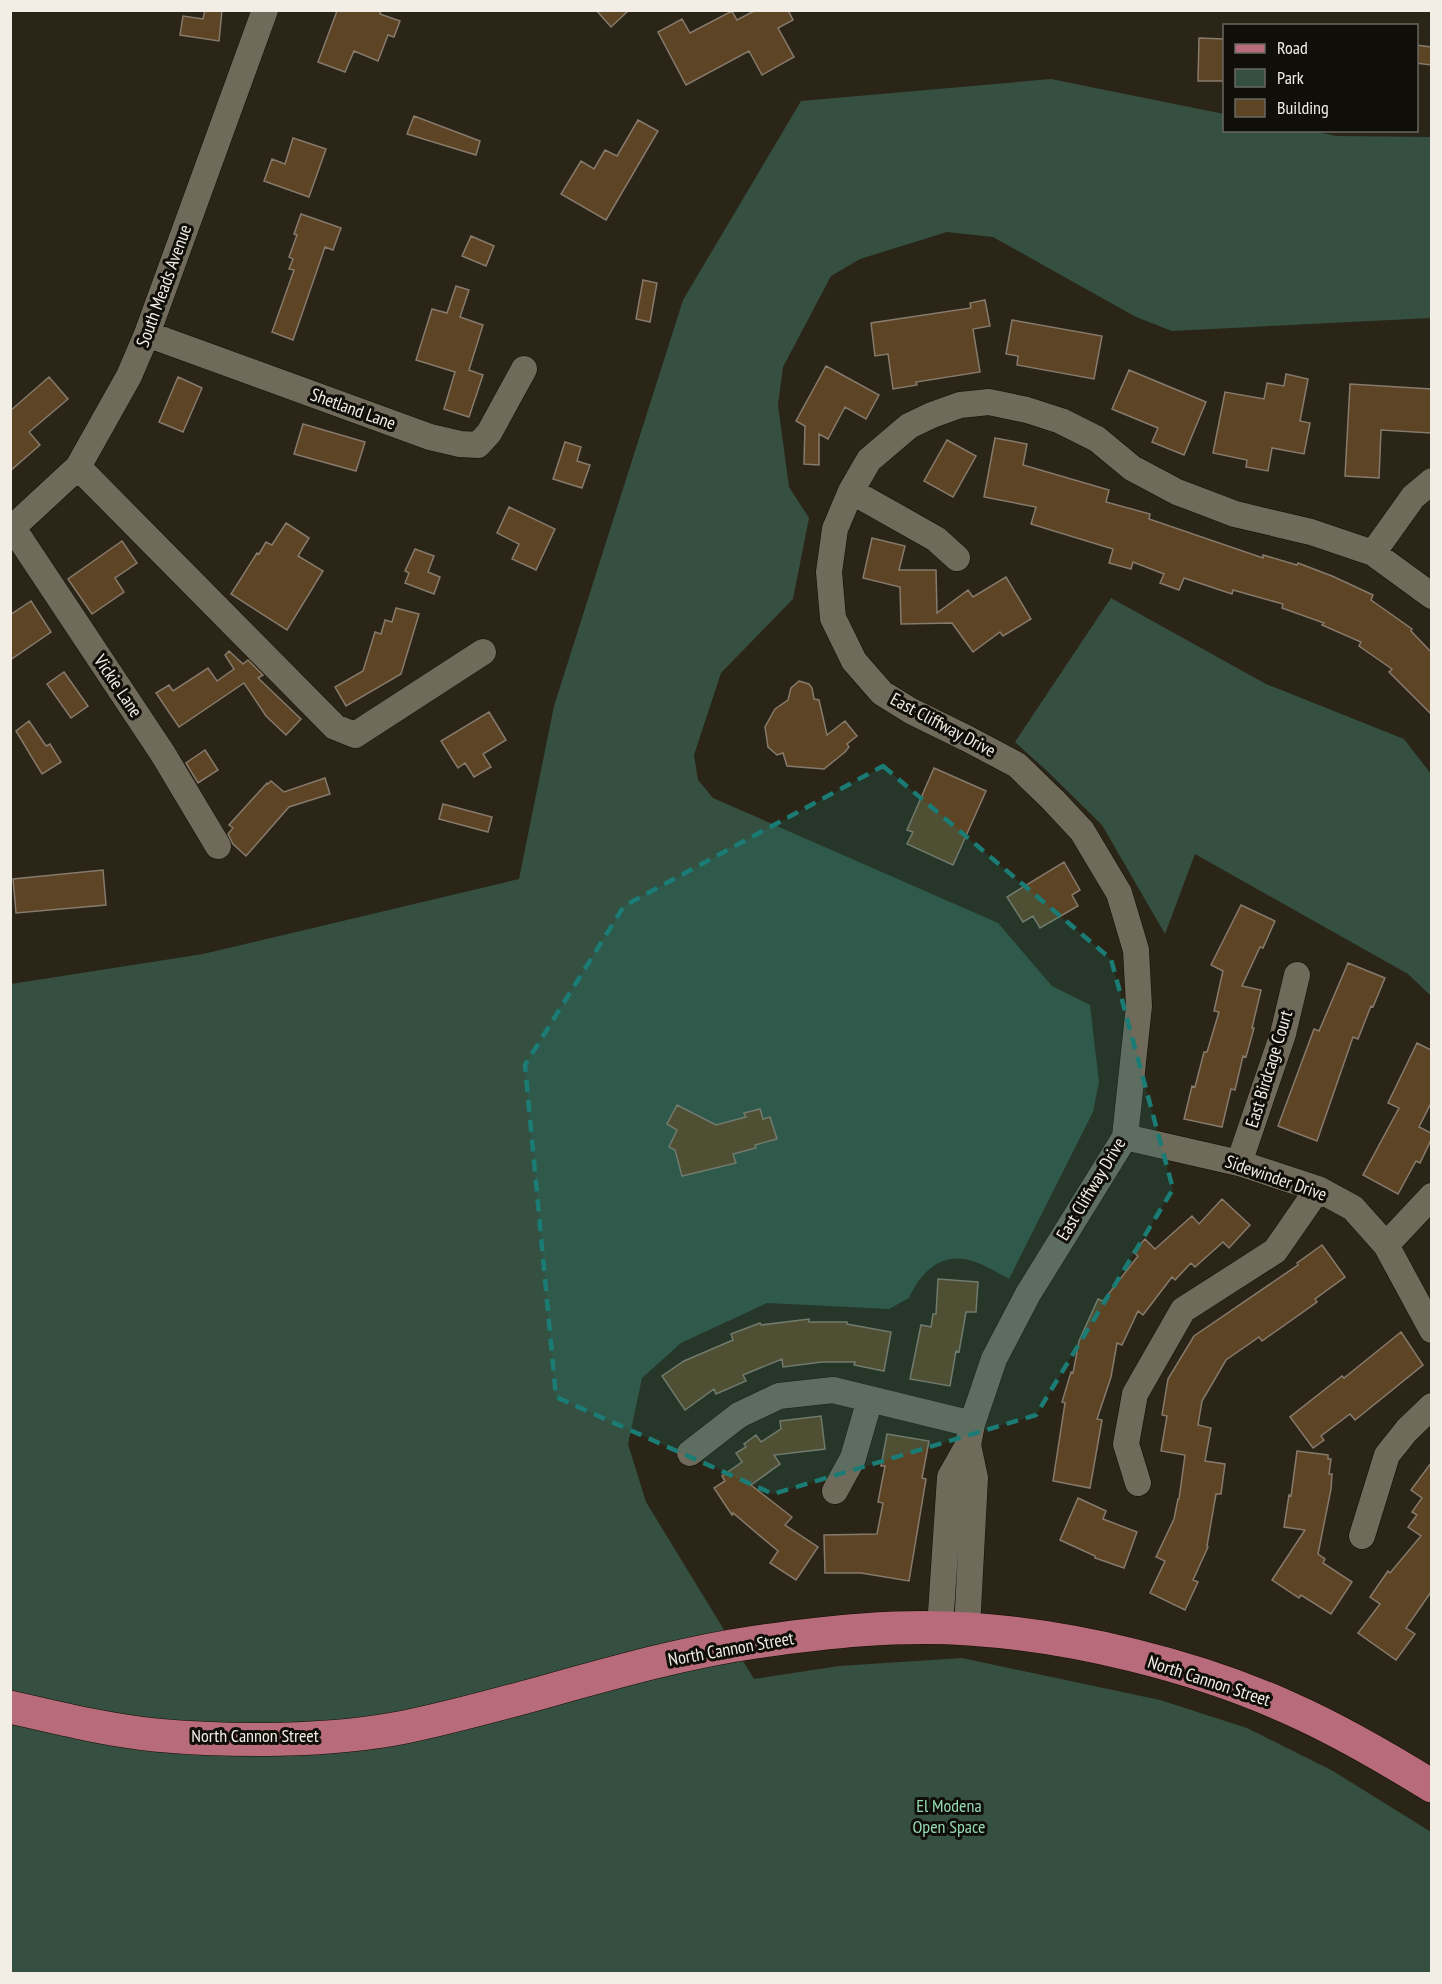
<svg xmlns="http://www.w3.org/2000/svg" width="1442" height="1984" font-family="'PT Sans Narrow',sans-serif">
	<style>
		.green { fill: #355041 }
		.building { fill: #5d4425; stroke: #867a6c; stroke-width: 1.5 }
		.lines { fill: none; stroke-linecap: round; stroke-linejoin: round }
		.minor-casing { stroke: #120e03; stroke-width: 27 }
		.major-casing { stroke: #120e03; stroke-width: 34 }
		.minor { stroke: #6f6a5a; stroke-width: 26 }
		.major { stroke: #b86b7a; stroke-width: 33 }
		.marked { fill: #1a7c74; fill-opacity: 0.2; stroke: #1a7c74; stroke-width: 4.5; stroke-dasharray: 12 8; stroke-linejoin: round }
		.labels { text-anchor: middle; stroke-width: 6; stroke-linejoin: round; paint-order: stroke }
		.street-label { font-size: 18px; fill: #f2eee5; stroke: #100e08 }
		.park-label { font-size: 18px; fill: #95dab4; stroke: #100e08 }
	</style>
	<rect width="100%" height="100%" fill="#2a2517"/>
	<!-- green -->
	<path class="green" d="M1051,79l173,35v16h85l27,6 95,1v181l-259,13 -36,-14 -143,-80 -46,-5 -87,27 -29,17 -48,91 -5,38 11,82 20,31 -16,81 -72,74 -27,82 4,25 15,18 285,125 54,63 38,19 9,77 -6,30 -84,167c-11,-6 -22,-13 -34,-17 -32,-12 -54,9 -66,36l-20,11 -122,-6 -86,40 -39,35 -14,66 18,58 108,177 85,-13 123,-8 198,42 87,28 86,43 98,61v141l-1420,1v-990l192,-30 316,-75 35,-173 129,-406 118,-199z
		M1111,598l155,86 138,55 27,35v222l-23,-22 -213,-120 -30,80 -63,-109 -56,-55 -31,-28z"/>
	<!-- building -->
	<path class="building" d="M205,10h17l-3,31 -39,-6 3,-19 20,3z
		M381,10l-1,4 20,7 -6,16 -6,-2 -10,26 -24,-10 -9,21 -27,-10 19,-51z
		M596,10h33l-18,17z
		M756,10h32l5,10 -15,8 16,29 -32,18 -13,-24 -63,34 -28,-53 24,-13 8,14 42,-22 5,9z
		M1199,38l25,1v42h-26z
		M1416,45l15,2v18l-15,-2z
		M414,116l66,25 -4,14 -69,-21z
		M638,120l20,11 -52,89 -45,-26 20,-33 13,8 11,-19 12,6z
		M293,138l33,11 -17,48 -45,-16 8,-22 13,5z
		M301,214l40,14 -8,22 -8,-3 -32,93 -21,-8 22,-62 -5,-1 4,-10 -4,-2 8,-22 -3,-1z
		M471,236l23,10 -8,20 -24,-10z
		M643,280l14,3 -7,39 -14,-3z
		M456,286l13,4 -9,27 23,8 -14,45 14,5 -14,42 -25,-8 11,-37 -39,-12 16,-51 15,4z
		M985,300l5,26 -17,3 7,43 -64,10 1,3 -24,4 -5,-35 -13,2 -4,-33 100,-15 -1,-5z
		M1012,320l90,16 -8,43 -77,-14 1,-9 -12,-2z
		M826,366l53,29 -13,24 -21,-12 -17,32 -9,-5v31l-15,-1 1,-38 -9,-5z
		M1129,370l77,32 -22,53 -32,-13 6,-14 -46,-19z
		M1286,374l22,5 -8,42 10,2 -6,31 -32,-6 -4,23 -22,-4 1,-7 -34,-7 12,-61 39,7 3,-16 17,3z
		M49,377l19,22 -39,33 11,13 -30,26v-60z
		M178,377l24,11 -19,44 -24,-10z
		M1350,384l81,5v44l-50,-3 -2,48 -34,-2z
		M303,424l62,18 -9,29 -62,-17z
		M995,438l32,6 -4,21 86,25 -3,12 44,12 -1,5 114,39v-3l34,10 1,-2 34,13 41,19 -2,5 41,29 -1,2 20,21v62l-42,-42 3,-3 -33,-23 2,-4 -39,-17 2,-2 -42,-15 1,-4 -50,-14 -1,4 -48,-16 -5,12 -19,-7 4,-9 -31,-12 -2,7 -22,-6 4,-14 -82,-25 5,-17 -52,-10z
		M947,440l29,16 -23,41 -29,-16z
		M565,442l16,5 -4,14 13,4 -8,23 -29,-9z
		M509,507l46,22 -19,41 -24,-11 7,-15 -22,-11z
		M286,523l23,15 -11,18 25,15 -36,59 -56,-36 26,-41 2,1 7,-12 6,3z
		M872,538l33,8 -6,24h37l1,43 31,-23 5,7 33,-20 25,42 -28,17 -3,-4 -27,20 -21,-29 -51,1 -1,-37 -37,-9z
		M122,541l15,22 -22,15 9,14 -32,22 -24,-35z
		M415,549l19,7 -6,16 12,5 -6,17 -29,-11 4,-10 -4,-2z
		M31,601l20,31 -41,28v-45z
		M396,608l23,6 -18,60 -55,32 -11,-19 28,-16 12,-39 6,2 4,-14 7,2z
		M229,651l14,13 5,-4 15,15 -5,3 43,41 -15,16 -20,-19 -22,-33 -65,44 -23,-34 13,-8 4,6 35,-23 9,13 17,-12 -9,-14z
		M64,672l24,34 -17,12 -24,-34z
		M799,681l10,3 3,4 2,11 5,1 8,35 18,-14 12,15 -10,8 2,3 -4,5 -21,17 -37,-3 -4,-13 -6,2 -9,-8 -3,-20 10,-18 13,-9 3,-12z
		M489,712l17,28 -23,14 8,13 -17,10 -9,-14 -7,5 -17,-27z
		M29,721l17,25 4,-2 11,18 -19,12 -26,-43z
		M205,750l13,20 -20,13 -12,-20z
		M934,768l52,23 -33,74 -46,-21 6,-12 -6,-2z
		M325,778l5,16 -41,13 -43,49 -13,-12 -5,-10 5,-6 -4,-3 38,-42 1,1 3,-3 13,11z
		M443,804l49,13 -4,15 -49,-13z
		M1064,862l16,28 -8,5 6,11 -38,22 -7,-12 -10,6 -16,-25z
		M103,870l3,35 -90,8 -3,-34z
		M1241,905l34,16 -12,27 -3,-1 -18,39 19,4 -9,38h2l-8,29 -3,-1 -8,34 -4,-1 -9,38 -38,-8 8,-33 3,1 9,-35h3l12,-40 -5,-1 9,-40 -12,-6z
		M1348,963l37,15 -12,29 -2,-1 -13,33 -5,-2 -36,104 -39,-15 36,-97 5,2z
		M1417,1043l14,7v53l-12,24 12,6v7l-11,23 -4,-2 -18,33 -35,-19 36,-67 -11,-5z
		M677,1105l39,20 30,-8 -2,-4 16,-4 3,10 7,-2 7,22 -22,6 1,3 -23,6 3,9 -54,13 -7,-26 -6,-3 8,-17 -10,-6z
		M1222,1199l28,26 -21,23 -6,-6 -28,25 -4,-4 -16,17 -3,-3 -29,38 -5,-4 -16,34 -5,-2 -6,34 -14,42 5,1 -12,68 -37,-7 12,-78 -3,-1 9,-30 2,1 6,-32 19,-42 5,2 35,-45 -5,-4 12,-13 10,10 37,-33 7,8z
		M1322,1245l23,32 -30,22 2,3 -55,39 -3,-4 -33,23 -24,41 -4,24 13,3 -6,33 20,3 -4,30h-5l-9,52 1,1 -15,33 5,2 -13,28 -35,-17 15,-32 -9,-4 18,-38 4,-20h1l6,-44 -24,-4 6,-35 -5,-1 6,-36 26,-43 104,-71 -1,-2z
		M938,1279l40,3 -2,30h-10l-7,40 -3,-1 -6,35 -40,-7 11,-54 10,2 2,-13h3z
		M809,1319v3h38v2l44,8 -7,39 -30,-6 1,-3h-33l-39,5 -1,-8 -39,16 3,6 -30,13 -2,-5 -29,21 -23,-34 22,-15 49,-21 -2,-6 29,-11 1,2z
		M1401,1332l22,33 -68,55 -5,-6 -29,22 3,4 -11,8 -23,-31 52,-41 2,2z
		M821,1416l4,33 -51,6 6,9 -29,21 41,32 -7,8 33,22 -22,33 -26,-17 8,-12 -45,-38 -1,2 -18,-27 11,-7 -3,-5 20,-14 -6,-9 10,-6 -2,-3 12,-9 5,7 20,-13 -1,-8z
		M887,1434l42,7 -7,37 4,1 -17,102 -48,-8h-36l-1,-38 53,-1 6,-31 -5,-1 7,-36h-4z
		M1297,1451l31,4v4h3l-2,15h3l-1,15 -13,65 7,5 -2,4 29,19 -21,32 -30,-19 -2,3 -27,-18 33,-50 -21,-3 5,-32 2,1z
		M1431,1463v129l-25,36 9,6 -19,26 -38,-27 22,-29 -10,-7 18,-26 2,2 31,-37 -13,-9 9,-12 -5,-3 10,-14 -11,-8z
		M1078,1498l28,13 -3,8 34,13 -13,36 -29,-10v-2l-35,-16z"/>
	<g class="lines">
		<!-- minor casing -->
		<g class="minor-casing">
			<path id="minor" d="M147,334l283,103 30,7 18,1 11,-12 35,-64
				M78,467l257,260 20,8 128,-83
				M851,491l85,48 21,19
				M13,528l150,226 55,92
				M10,530l68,-63 51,-91 18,-42 118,-324
				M1373,553l40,-56 19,-16
				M1125,1137l114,26 79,26 35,19 33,37 46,85
				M1239,1163l44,-129 14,-59
				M1386,1245l46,-49
				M690,1453l49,-38 40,-19 54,-6 139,34
				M1138,1483l-12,-39 9,-50 48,-84 92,-59 43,-62
				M835,1491l18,-33 17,-59
				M1362,1536l25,-81 20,-25 25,-24
				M940,1628l10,-151 18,-32 4,-21 22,-65 34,-65 97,-157 14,-131 -3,-56 -17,-57 -37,-62 -29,-31 -36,-35 -49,-26 -57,-28 -29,-18 -28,-32 -21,-43 -4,-46 6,-43 16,-38 18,-31 40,-34 23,-11 28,-10 29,-3 38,8 34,11 36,18 35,29 45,24 58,22 76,18 62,21 59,43
				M967,1629l8,-151 -7,-33"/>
		</g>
		<!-- major casing -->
		<g class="major-casing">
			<path id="major" d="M10,1707c48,11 96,23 145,28 77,7 175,7 250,-8 117,-24 233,-68 351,-85 70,-10 142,-18 213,-13 104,7 225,36 320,79 50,22 96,49 143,78"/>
		</g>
		<!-- minor -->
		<use href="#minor" class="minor"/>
		<!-- major -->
		<use href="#major" class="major"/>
	</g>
	<!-- marked area -->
	<path class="marked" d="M883,766l228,193 62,230 -137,226 -263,79 -217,-97 -31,-332 99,-159z"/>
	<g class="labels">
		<!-- street labels -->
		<g class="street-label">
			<text transform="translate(164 286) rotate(-70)" y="6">South Meads Avenue</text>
			<text transform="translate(353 409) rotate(20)" y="6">Shetland Lane</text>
			<text transform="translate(118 686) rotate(56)" y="6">Vickie Lane</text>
			<text transform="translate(943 725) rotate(28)" y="6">East Cliffway Drive</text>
			<text transform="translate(1269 1069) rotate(-73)" y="6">East Birdcage Court</text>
			<text transform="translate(1276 1178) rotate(19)" y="6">Sidewinder Drive</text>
			<text transform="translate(1091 1189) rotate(-59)" y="6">East Cliffway Drive</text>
			<text transform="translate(731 1649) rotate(-10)" y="6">North Cannon Street</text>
			<text transform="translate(1209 1681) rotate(18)" y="6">North Cannon Street</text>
			<text x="255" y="1742">North Cannon Street</text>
		</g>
		<!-- park labels -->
		<g class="park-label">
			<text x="949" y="1812">El Modena<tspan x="949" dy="21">Open Space</tspan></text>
		</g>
	</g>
	<!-- border -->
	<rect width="1442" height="1984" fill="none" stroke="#f2eee5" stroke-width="24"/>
	<!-- legend -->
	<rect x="1223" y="24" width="195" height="108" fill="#100e08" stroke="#6a6860" stroke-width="1.5"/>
	<rect x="1235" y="44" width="30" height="9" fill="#b86b7a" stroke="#6a6860" stroke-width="1.5"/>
	<text x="1277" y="54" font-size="18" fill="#f2eee5">Road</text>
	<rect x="1235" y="69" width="30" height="18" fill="#355041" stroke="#6a6860" stroke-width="1.5"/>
	<text x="1277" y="84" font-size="18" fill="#f2eee5">Park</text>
	<rect x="1235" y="99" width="30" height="18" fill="#5d4425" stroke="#6a6860" stroke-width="1.5"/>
	<text x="1277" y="114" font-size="18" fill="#f2eee5">Building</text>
</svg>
